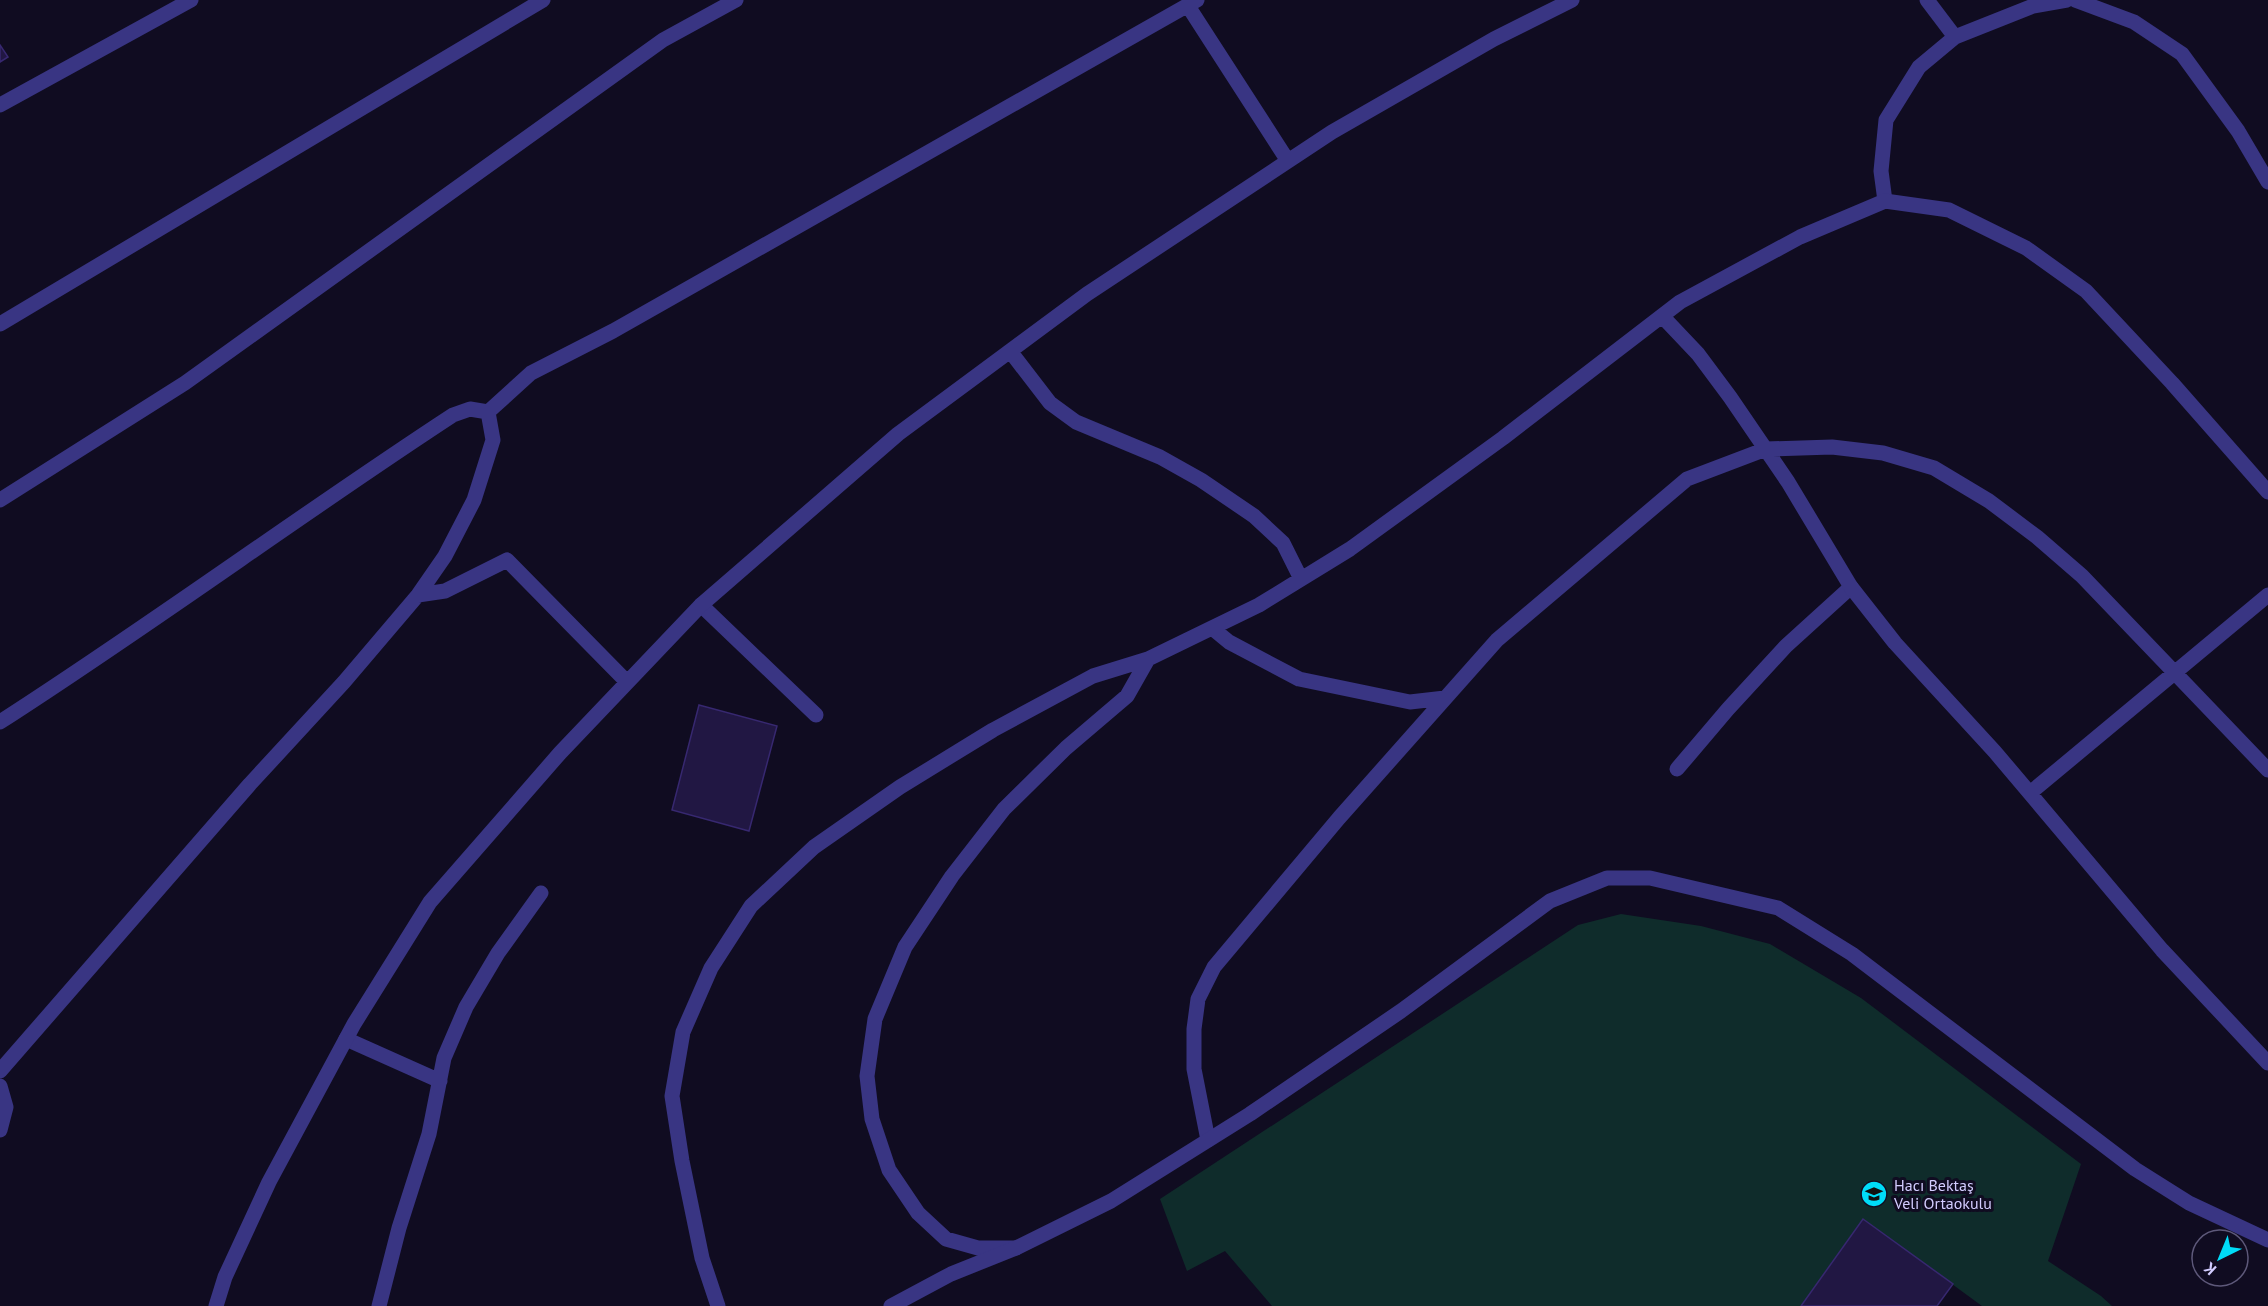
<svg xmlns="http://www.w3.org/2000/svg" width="2268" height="1306" font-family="'PT Sans',sans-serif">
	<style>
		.green { fill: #0f2c2b }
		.building { fill: #211743; stroke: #372870; stroke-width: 1.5 }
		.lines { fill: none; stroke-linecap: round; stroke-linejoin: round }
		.service { stroke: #393583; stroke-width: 15 }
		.minor { stroke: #393583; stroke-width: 15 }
		.tertiary { stroke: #393583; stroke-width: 15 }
		.labels { text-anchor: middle; stroke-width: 6; stroke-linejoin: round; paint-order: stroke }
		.poi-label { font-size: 16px; fill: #d3cdff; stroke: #100c21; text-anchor: start }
	</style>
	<rect width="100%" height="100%" fill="#100c21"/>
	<!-- green -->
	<path class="green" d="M1621,914l80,12 69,18 91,54 220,166 -33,97 53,35 11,10h-130l-119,-87 -62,87h-529l-47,-55 -38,20 -27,-72 418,-274z"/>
	<!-- building -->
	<path class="building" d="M0,45l8,12 -8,5z
		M699,705l78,21 -28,105 -77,-21z
		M1863,1219l90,65 -16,22h-136z"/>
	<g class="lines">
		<!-- service -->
		<path class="service" d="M1927,0l28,37
			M2075,0l59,22 48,32 56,77 30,51
			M1885,201l-4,-30 5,-51 33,-53 36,-30 78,-31 34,-6
			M0,324l543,-324
			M0,500l185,-117 478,-343 73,-40
			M701,605l115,110
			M1677,769l51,-60 58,-63 65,-59
			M346,1039l94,42
			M379,1306l20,-78 30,-94 15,-76 22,-51 32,-54 43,-60"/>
		<!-- minor -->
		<path class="minor" d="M1188,6l100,155
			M0,105l191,-105
			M1662,316l36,38 32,43 58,85 63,105 44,56 100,109 167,198 106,113
			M1010,351l40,52 26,19 84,35 41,23 53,36 29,27 18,36
			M488,412l43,-39 82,-42 584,-331
			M418,595l27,-4 62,-31 120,122
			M1212,628l17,14 70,37 111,23 35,-4
			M0,722c154,-99 300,-207 453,-307l17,-6 18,3
			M2030,793l238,-198
			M0,1071l250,-287 94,-102 74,-87 27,-39 29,-56 19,-60 -5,-28
			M1208,1140l-14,-71v-40l4,-30 16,-32 125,-149 158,-178 190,-161 79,-30 66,-2 51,6 51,15 55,33 48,36 45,39 186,194
			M1016,1248h-38l-32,-9 -28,-26 -29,-43 -17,-51 -5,-43 8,-57 30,-72 47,-71 52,-67 62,-61 61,-52 21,-37
			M216,1306l9,-29 44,-95 85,-158 76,-122 130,-149 141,-148 197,-171 189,-140 245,-162 162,-93 78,-39
			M718,1306l-16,-48 -20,-97 -10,-65 11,-64 28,-64 40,-62 63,-59 86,-60 93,-57 100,-54 55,-17 111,-54 91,-56 153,-111 177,-136 120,-65 85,-36 64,9 77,38 60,43 86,92 96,109"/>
		<!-- tertiary -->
		<path class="tertiary" d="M0,1086l6,21 -6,23
			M891,1306l60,-32 65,-26 95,-47 139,-87 151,-103 149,-110 57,-23h43l128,30 74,46 283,215 54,34 79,37"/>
	</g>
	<!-- icons -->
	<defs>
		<g id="school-disc" transform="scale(1.35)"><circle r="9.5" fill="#00dcf8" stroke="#100c21"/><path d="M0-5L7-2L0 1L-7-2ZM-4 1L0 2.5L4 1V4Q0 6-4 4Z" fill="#111"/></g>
	</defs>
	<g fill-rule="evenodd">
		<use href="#school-disc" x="1874" y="1194"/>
	</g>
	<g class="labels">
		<!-- poi labels -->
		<g class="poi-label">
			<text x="1894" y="1191">Hacı Bektaş<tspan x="1894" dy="18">Veli Ortaokulu</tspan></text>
		</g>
	</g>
	<!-- north arrow -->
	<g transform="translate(2220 1258) rotate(223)"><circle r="28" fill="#100c21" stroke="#5e597a" stroke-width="1.5"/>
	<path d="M0-4.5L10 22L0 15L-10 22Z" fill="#00dcf8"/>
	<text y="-9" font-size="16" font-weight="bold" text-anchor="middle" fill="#d3cdff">K</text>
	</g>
</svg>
